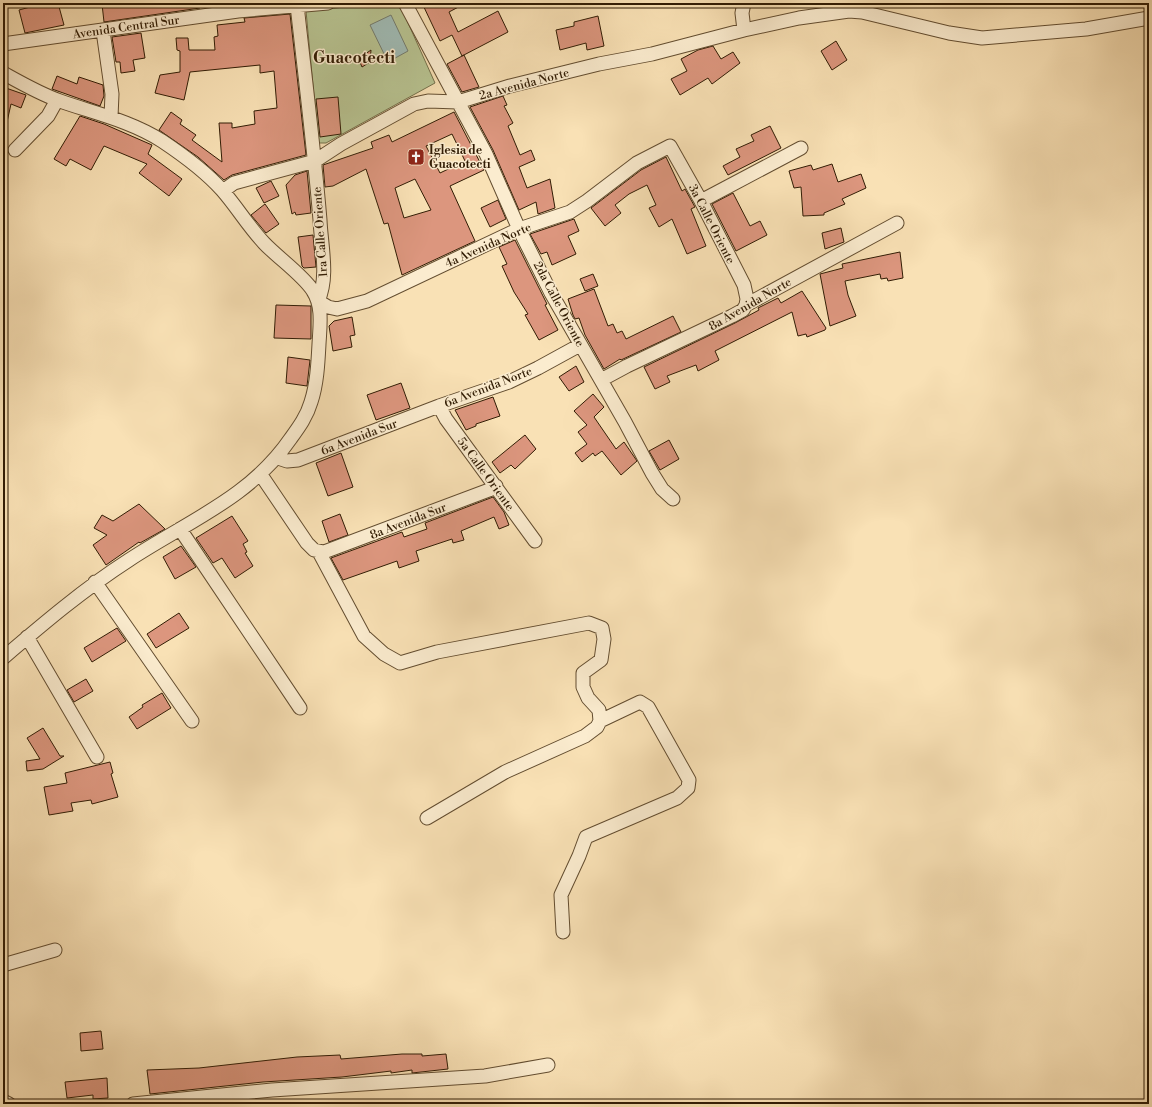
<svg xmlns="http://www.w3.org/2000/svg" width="1152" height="1107" font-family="'Libre Bodoni',serif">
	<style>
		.green { fill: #b8c492; stroke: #74704b }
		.water { fill: #a0bcb6; stroke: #747c6f }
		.building { fill: #dc967e; stroke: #311c04; fill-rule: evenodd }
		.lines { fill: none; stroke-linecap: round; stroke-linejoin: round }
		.minor-casing { stroke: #634d30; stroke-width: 15 }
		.minor { stroke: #fbeccf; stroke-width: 13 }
		.labels { text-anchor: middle; stroke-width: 3; stroke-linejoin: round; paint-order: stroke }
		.street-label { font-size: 12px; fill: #311c04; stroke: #fbeccf }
		.poi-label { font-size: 12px; font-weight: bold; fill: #311c04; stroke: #fbeccf; text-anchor: start }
		.district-label { font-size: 16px; font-weight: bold; fill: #311c04; stroke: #fbeccf }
	</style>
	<rect width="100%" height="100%" fill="#f9e1b5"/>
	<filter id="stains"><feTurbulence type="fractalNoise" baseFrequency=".005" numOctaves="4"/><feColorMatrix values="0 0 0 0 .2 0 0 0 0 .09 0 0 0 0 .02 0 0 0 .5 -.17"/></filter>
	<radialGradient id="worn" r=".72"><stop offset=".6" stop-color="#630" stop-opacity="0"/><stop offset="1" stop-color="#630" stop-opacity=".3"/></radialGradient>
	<!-- green -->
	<path class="green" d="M383,3h14l3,2 35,78 -109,60h-7l-1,-4 -12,-128z"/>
	<!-- water -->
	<path class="water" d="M391,15l17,36 -20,11 -18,-37z"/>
	<!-- building -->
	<path class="building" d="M45,3h13l6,22 -39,8 -6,-23z
		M111,3h89v5l-96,14 -2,-18z
		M422,3h44l-17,9 9,20 40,-21 10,21 -46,24 -10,-21 -12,6z
		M290,14l16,141 -74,20 -8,5 -26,-23 -39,-27 12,-18 11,8 -2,4 16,11 -4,5 30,22 -3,-39h13v5l23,-4 -1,-13 23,-3 -3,-37 -14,2v-8l-70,7 -6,28 -29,-7 5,-18 20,-3v-21l-3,-1 -1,-12h12l1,12h26l-1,-13 4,-1 -1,-11 28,-3 -1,-4z
		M598,16l6,30 -17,4 -1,-7 -26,7 -4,-20 18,-4v-4z
		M141,33l4,25 -12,2 2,11 -14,2 -1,-11h-4l-4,-25z
		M836,41l11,19 -15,10 -11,-19z
		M713,46l8,13 12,-7 7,11 -28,21 -4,-6 -28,17 -9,-16 16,-8 -6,-12 17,-9z
		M371,50l-1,12 -8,5 -3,-7 2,-3z
		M464,55l15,32 -17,5 -15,-28z
		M57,76l20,8 2,-7 24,8 1,11 -4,10 -48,-17z
		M3,87l23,8 -5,13 -10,-4 -4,18h-4z
		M503,96l4,9 -3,1 9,17 -5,3 12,29 11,-5 4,10 -16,7 8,21 23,-9 5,29 -17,6 -2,-12 -17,8 -26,-60 -23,-43z
		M338,97l3,37 -21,3 -4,-38z
		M454,112l30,58 -34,16 25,55 -73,34 -14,-52 -4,1 -18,-55 -33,17 -8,1 -2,-22 50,-17 -2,-6 18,-7 3,7zM452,134l13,27 -25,12 -14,-27zM415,179l16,31 -27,8 -9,-30z
		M80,116l24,8 48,21 -4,9 34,25 -13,17 -30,-23 8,-9 -43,-18 -13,24 -21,-11 -4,7 -12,-7z
		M770,126l11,22 -53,27 -5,-9 17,-9 -4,-8 18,-8 -3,-6z
		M666,157l16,34 3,-2 10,18 -4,2 15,37 -19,8 -15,-35 -13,8 -10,-19 7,-3 -9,-20 -18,9 -14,11 6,8 -16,13 -14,-18 50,-38z
		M832,164l6,18 23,-8 5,14 -24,11 3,5 -21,9v2l-21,1 -2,-29 -7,1 -5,-17 22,-6 2,5z
		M307,171l4,42 -15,2 -1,-3 -3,2 -6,-29 9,-10z
		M271,181l8,15 -15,7 -8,-15z
		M733,193l17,33 10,-5 7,14 -31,16 -24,-47z
		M498,200l8,19 -16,8 -9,-19z
		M265,204l14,20 -13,9 -15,-18z
		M574,219l5,12 -11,5 8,18 -24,11 -5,-13 -6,2 -11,-20z
		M841,228l3,14 -19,7 -3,-16z
		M313,235l3,32 -12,1 -2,-2 -4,-29z
		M515,240l32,64 -2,1 13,25 -19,10 -14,-25 3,-1 -14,-22 -12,-26 5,-2 -8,-17z
		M900,252l3,26 -15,3 -1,-3 -6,1 -1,-5 -35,7 3,14 8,21 -26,10 -10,-52 23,-6 -1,-4z
		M593,274l5,12 -13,5 -5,-12z
		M594,289l14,37 5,-2 4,9 5,-2 4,8 47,-23 8,16 -60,28 -1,-1 -16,10 -19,-34 -6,-17 -4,1 -2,-4 -5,-16z
		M802,291l24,37 -1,2 -18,7 -1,-3 -8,2 -6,-24 -77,39 4,9 -21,11 -2,-6 -29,11 3,6 -15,7 -11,-22 91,-44 24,-13 -1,-2 20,-10 3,5z
		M276,305l35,1v33l-37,-1z
		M352,317l3,18 -5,1 2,11 -19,4 -4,-25 5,-5z
		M288,357l22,3 -3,26 -21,-3z
		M576,366l8,16 -15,9 -10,-14z
		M401,383l9,25 -34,12 -9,-25z
		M593,394l11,13 -10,10 22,32 8,-7 13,19 -16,14 -19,-24 -7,5 -2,-3 -11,9 -7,-9 12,-9 -9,-12 9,-7 -13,-14z
		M493,397l7,19 -24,8v2l-10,4 -11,-20z
		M525,435l11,14 -21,20 -4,-4 -11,8 -8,-11z
		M669,440l10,19 -19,11 -11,-19z
		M341,453l12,34 -25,9 -12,-33z
		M493,497l11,15 5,13 -10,4 -5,-12 -33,14 3,9 -11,3 -1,-4 -36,12 3,10 -20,7 -2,-7 -54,19 -12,-22 71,-26 2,5 23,-8 -2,-6z
		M139,504l26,25 -25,14 -1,-1 -33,23 -13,-20 14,-10 -13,-7 8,-13 11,6z
		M340,514l8,21 -19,7 -7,-21z
		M232,516l16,25 -5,3 4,8 -2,1 8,13 -18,12 -13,-20 -9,5 -17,-25z
		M181,546l15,21 -21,12 -12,-22z
		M179,613l10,15 -33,20 -9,-14z
		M117,628l9,13 -34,21 -8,-14z
		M86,679l7,12 -19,11 -7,-12z
		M162,693l9,15 -34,21 -8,-12 14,-10 -1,-2z
		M43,728l17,28h4l-21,13 -16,2 -1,-10 14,-2 -13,-21z
		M110,762l3,11 -2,1 7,23 -26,7 -1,-4 -20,3 2,8 -24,4 -5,-28 23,-4 -2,-10z
		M101,1031l2,18 -22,2 -1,-18z
		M402,1054h20v2l24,-2 2,15 -36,4v-3l-21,3v-2l-49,6 -79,5 -113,12 -3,-24 52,-2 98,-11 43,-2 1,4z
		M107,1078l1,20 -15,1v-4l-26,3 -2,-16z"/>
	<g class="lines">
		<!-- minor casing -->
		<g class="minor-casing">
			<path id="minor" d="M405,3l81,151 33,75 32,64 74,129 27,51 10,16 11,10
				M297,5c8,72 17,143 23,215 1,25 9,57 -2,81l10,6 9,2 30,-8 152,-72 51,-17 17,-11 50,-38 33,-17 31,55 43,84 3,14 -1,6
				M744,30l-2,-17 2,-10
				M103,31l9,63 -1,23
				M3,44l235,-33 90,-8
				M3,73c18,10 37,21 57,28 34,12 71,20 102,40 21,14 43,30 60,49 15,17 26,36 42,53 13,14 40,33 49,48 10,15 7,35 6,53 -1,19 -2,40 -8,58 -4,14 -12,25 -20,36 -41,60 -103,83 -162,122 -45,29 -85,63 -126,98
				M15,150l33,-34 9,-16
				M223,191l11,-8 81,-22 26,-17 73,-40 14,-3 30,1 52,-16 89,-22 53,-10 92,-24 55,-12 50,-7 13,1 87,21 33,5 104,-9 63,-11
				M701,201l100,-53
				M601,380l26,-14 105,-50 11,-6 3,-5 151,-82
				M439,406l7,13 89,122
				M278,458l9,3 11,-1 141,-54 70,-24 29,-14 42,-23
				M261,475l46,68 7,7 10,2 165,-62 7,-4
				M180,529l120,179
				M319,552l45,84 20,18 16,9 37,-11 152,-29 13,5 2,11 -3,21 -18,13v14l5,11 11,12 1,11 -3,6 -12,9 -80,36 -78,46
				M95,582l97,139
				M27,637l70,120
				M563,932l-2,-37 18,-39 7,-19 91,-39 11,-10 1,-8 -41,-73 -8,-5 -40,19
				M3,965l52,-15
				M3,1101l6,3
				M133,1104l139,-14 213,-14 63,-11"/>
		</g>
		<!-- minor -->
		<use href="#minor" class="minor"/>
	</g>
	<!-- icons -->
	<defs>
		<g id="church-square" transform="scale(0.9)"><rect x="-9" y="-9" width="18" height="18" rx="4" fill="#8f2418" stroke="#fbeccf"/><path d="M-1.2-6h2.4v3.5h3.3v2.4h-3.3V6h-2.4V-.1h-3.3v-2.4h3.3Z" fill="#fff"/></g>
	</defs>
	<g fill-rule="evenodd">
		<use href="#church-square" x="416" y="157"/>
	</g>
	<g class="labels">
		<!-- street labels -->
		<g class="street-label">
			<text transform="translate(126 27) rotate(-8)" y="4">Avenida Central Sur</text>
			<text transform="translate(524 84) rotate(-15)" y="4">2a Avenida Norte</text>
			<text transform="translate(712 224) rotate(63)" y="4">3a Calle Oriente</text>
			<text transform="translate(320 232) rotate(-94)" y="4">1ra Calle Oriente</text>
			<text transform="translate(488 245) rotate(-24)" y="4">4a Avenida Norte</text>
			<text transform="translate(559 304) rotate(62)" y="4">2da Calle Oriente</text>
			<text transform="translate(750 304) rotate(-30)" y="4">8a Avenida Norte</text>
			<text transform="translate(488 387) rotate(-21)" y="4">6a Avenida Norte</text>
			<text transform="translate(359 437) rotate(-21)" y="4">6a Avenida Sur</text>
			<text transform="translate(486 474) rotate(54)" y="4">5a Calle Oriente</text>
			<text transform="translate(408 521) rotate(-21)" y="4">8a Avenida Sur</text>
		</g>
		<!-- poi labels -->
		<g class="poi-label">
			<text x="429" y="154">Iglesia de<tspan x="429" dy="14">Guacotecti</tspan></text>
		</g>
		<!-- district labels -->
		<g class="district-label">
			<text x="354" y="63">Guacotecti</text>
		</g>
	</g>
	<!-- margin -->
	<rect width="1152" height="1107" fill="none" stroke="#f9e1b5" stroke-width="16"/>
	<rect x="4" y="4" width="1144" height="1099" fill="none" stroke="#311c04" stroke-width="2"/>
	<rect x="8" y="8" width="1136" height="1091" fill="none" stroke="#311c04"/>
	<rect width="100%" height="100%" filter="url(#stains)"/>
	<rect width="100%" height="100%" fill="url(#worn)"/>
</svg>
